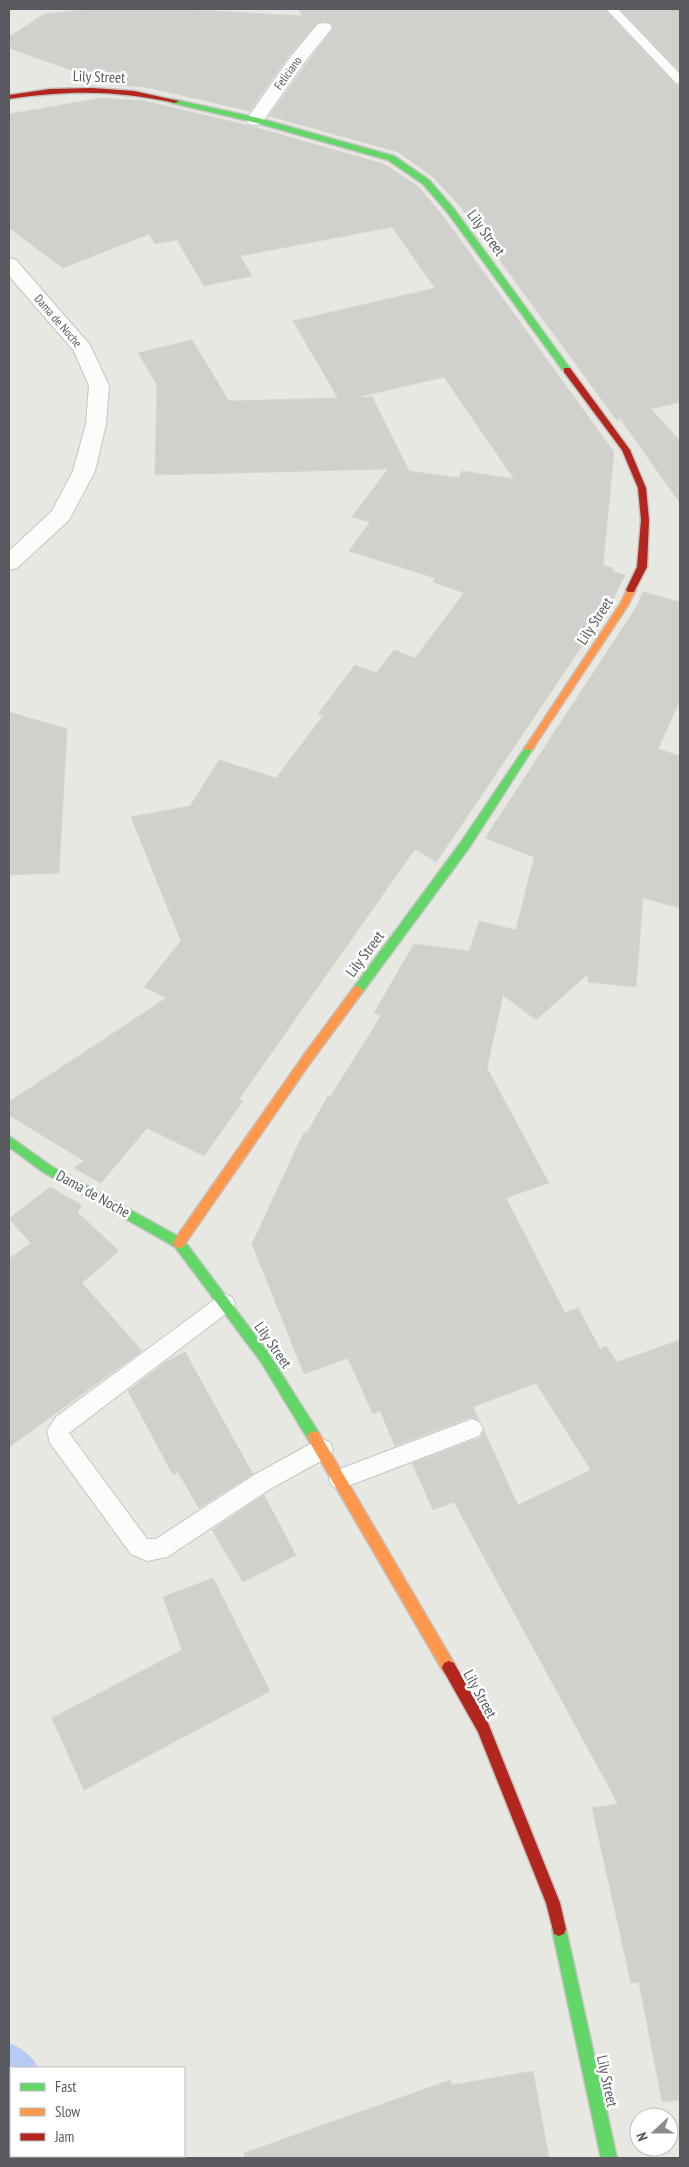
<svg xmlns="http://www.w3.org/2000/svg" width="689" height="2167" font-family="'PT Sans Narrow',sans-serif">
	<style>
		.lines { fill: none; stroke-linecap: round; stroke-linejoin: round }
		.stream { fill: #b6cbf3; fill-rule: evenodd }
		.building { fill: #d0d0cc; stroke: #d7d7d2; fill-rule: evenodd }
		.lane-casing { stroke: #c5c6c4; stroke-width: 2 }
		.street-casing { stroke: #c5c6c4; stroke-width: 2 }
		.fast-casing { stroke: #c4c4c4; stroke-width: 3 }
		.slow-casing { stroke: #c4c4c4; stroke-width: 3 }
		.jam-casing { stroke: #c4c4c4; stroke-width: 3 }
		.lane { fill: #fcfcfb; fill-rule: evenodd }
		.street { fill: #fcfcfb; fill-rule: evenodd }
		.fast { fill: #63d668; fill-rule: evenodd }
		.slow { fill: #ff974d; fill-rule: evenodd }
		.jam { fill: #b3261e; fill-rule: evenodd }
		.labels { text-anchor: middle; stroke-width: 5; stroke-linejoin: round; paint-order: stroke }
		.far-street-label { font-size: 12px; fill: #585a60; stroke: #fff }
		.street-label { font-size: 15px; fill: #585a60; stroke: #fff }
	</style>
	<rect width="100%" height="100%" fill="#e8e8e2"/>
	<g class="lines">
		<!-- stream -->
		<path class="stream" d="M9,2043c11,4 25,14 29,25h-24l-5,-4z
			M121,2156h21l1,2h-21z"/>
	</g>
	<!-- building -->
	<path class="building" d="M95,9h84l124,7 -5,-7h306l71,75 5,2v316l-29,7 29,32v62l-61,-86 -1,5 -158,-216 -27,-29 -35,-25 -129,-36 37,-52 27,-35 -1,-6 -8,-2 -7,2 -27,31 -40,57 -105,-24 -33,-2 -103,-37v-11l35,-23z
		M620,9h60v63z
		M102,98l43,3 106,25 133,38 35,23 24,29 171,236 -11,113 10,3 -1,3 13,4 -14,28 -161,239 -14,20 -21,-13 -176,250 4,2 -39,55 -57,-28 -46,55 -27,-15 10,-7 -75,-46v-13l157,-104 -22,-11 37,-46 -50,-124 59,-11 29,-46 57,18 47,-62 -5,-2 37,-49 21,8 18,-23 21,8 49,-65 -31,-11 2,-4 -86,-27 21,-29 -18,-5 36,-48 -233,6 2,-90 -19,-32 54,-13 37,61 109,-3 -45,-77 142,-33 -43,-61 -152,29 12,20 -48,10 -27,-46 -22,4 -6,-10 -86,34 -54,-40v-114zM444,377l70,102 -52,-8 -3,7 -50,-7 -37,-74 -18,1z
		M643,592l37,10v98l-22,49 22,7v152l-37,-10 -7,89 -48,-5v-8l-52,46 -33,-25 -16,73 62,115 -43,15 59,115 13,-5 22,41 6,-3 11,16 63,-22v760l-18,2 -23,-120 -8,1 -39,-175 26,-4 -164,-302 -21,8 -21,-47 68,-25 4,-7 34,74 73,-35 -55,-87 -63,24 6,13 -8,-3 -76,29 -15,-35 -7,3 -25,-56 -44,16 -52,-130 52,-112 3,1 21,-37 2,1 51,-81 -7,-3 40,-69 55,7 10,-30 37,9 18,-73 -49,-19 152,-232z
		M9,712l58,17 -8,144 -50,2z
		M50,1187l32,18 -5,7 42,39 -37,32 60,68 -133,96v-188l22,-16 -22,-24z
		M185,1352l68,122 -54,34 -21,-36 -5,3 -45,-84 39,-30z
		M264,1495l32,60 -53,27 -31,-52z
		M213,1578l57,113 -186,99 -32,-72 130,-68 -19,-53z
		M533,2071l16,87h-304l-1,-5 206,-73 2,5z"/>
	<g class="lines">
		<!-- lane casing -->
		<g class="lane-casing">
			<path id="lane" d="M606,9h12l62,65v10l-4,-1z
				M225,1294l7,3 3,6 -3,6 -163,124 78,106h9l98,-64 60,-33 8,-3 8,3 3,7 -3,7 -60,33 -103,68 -20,4 -16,-7 -81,-111 -3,-12 9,-14 162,-120z
				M472,1419l7,3 4,7 -4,7 -139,53 -8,-3 -3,-7 3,-7z"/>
		</g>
		<!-- street casing -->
		<g class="street-casing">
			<path id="street" d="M324,23l6,1 2,4 -28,35 -43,61 -6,1 -6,-1 -3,-4 46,-65 26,-31z
				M9,258l7,2 74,85 19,41 -3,38 -11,47 -26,49 -52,48 -8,2v-19l43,-40 21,-40 13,-47 3,-38 -15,-35 -65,-75z"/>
		</g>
		<!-- fast casing -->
		<g class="fast-casing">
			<path id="fast" d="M172,99l86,19 136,38 35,24 25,29 117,161 -7,2 -116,-159 -25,-29 -35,-24 -135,-38 -81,-19z
				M529,744l5,4 -2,2 -63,98 -107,145h-8l-1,-3 1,-3 107,-145 65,-96z
				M9,1136l42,30 132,73 86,115 50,79 1,4 -1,4 -5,2 -5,-2 -48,-79 -86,-115 -132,-75 -34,-25z
				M559,1922l5,2 2,5 51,229h-16l-49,-229 2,-5z"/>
		</g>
		<!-- slow casing -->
		<g class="slow-casing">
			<path id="slow" d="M631,587l5,3 -9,17 -95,143h-6l-2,-2 2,-2 94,-142 8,-16z
				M358,986l5,4 -1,3 -51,69 -128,185 -4,1 -4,-1 -2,-4 2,-4 128,-183 51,-69z
				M314,1431l5,2 135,230 2,5 -2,5 -5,2 -5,-2 -135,-232 -1,-4 1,-4z"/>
		</g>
		<!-- jam casing -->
		<g class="jam-casing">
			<path id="jam" d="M92,88l42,3 45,10 -4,2c-58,-13 -108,-13 -166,-4v-4l41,-6z
				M564,368h6l60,82 16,38 3,32 -2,47 -13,25h-6l-2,-2 11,-23 4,-47 -3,-32 -16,-38 -58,-78z
				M449,1661l5,2 34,60 72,180 6,26 -2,5 -5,2 -5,-2 -8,-31 -68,-171 -36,-64 2,-5z"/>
		</g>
		<!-- lane -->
		<use href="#lane" class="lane"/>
		<!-- street -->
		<use href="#street" class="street"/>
		<!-- fast -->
		<use href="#fast" class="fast"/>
		<!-- slow -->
		<use href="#slow" class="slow"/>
		<!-- jam -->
		<use href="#jam" class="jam"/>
	</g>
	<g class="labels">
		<!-- far-street labels -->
		<g class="far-street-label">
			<text transform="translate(288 73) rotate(-54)" y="4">Feliciano</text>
			<text transform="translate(58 321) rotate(49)" y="4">Dama de Noche</text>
		</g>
		<!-- street labels -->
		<g class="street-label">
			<text transform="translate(99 77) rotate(2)" y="5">Lily Street</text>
			<text transform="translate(486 233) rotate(54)" y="5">Lily Street</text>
			<text transform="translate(595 621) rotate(-57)" y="5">Lily Street</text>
			<text transform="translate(365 954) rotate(-53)" y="5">Lily Street</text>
			<text transform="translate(93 1194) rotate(29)" y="5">Dama de Noche</text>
			<text transform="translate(273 1345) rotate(55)" y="5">Lily Street</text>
			<text transform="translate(480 1694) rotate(61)" y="5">Lily Street</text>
			<text transform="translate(607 2081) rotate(78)" y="5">Lily Street</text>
		</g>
	</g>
	<!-- border -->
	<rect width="689" height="2167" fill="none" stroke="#585a60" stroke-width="20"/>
	<!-- legend -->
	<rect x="10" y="2067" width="175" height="90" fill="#ffffff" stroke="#bcbdbf"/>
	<rect x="20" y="2083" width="25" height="8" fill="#63d668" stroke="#bcbdbf"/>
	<text x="55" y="2092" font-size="15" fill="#585a60">Fast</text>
	<rect x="20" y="2108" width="25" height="8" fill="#ff974d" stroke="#bcbdbf"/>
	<text x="55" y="2117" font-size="15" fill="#585a60">Slow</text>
	<rect x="20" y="2133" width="25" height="8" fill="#b3261e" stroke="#bcbdbf"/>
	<text x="55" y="2142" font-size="15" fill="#585a60">Jam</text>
	<!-- north arrow -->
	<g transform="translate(654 2132) rotate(249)"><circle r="24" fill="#ffffff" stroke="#bcbdbf"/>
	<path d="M0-4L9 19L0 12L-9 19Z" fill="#8a8c8e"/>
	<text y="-8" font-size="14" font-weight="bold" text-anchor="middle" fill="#585a60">N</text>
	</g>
</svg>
